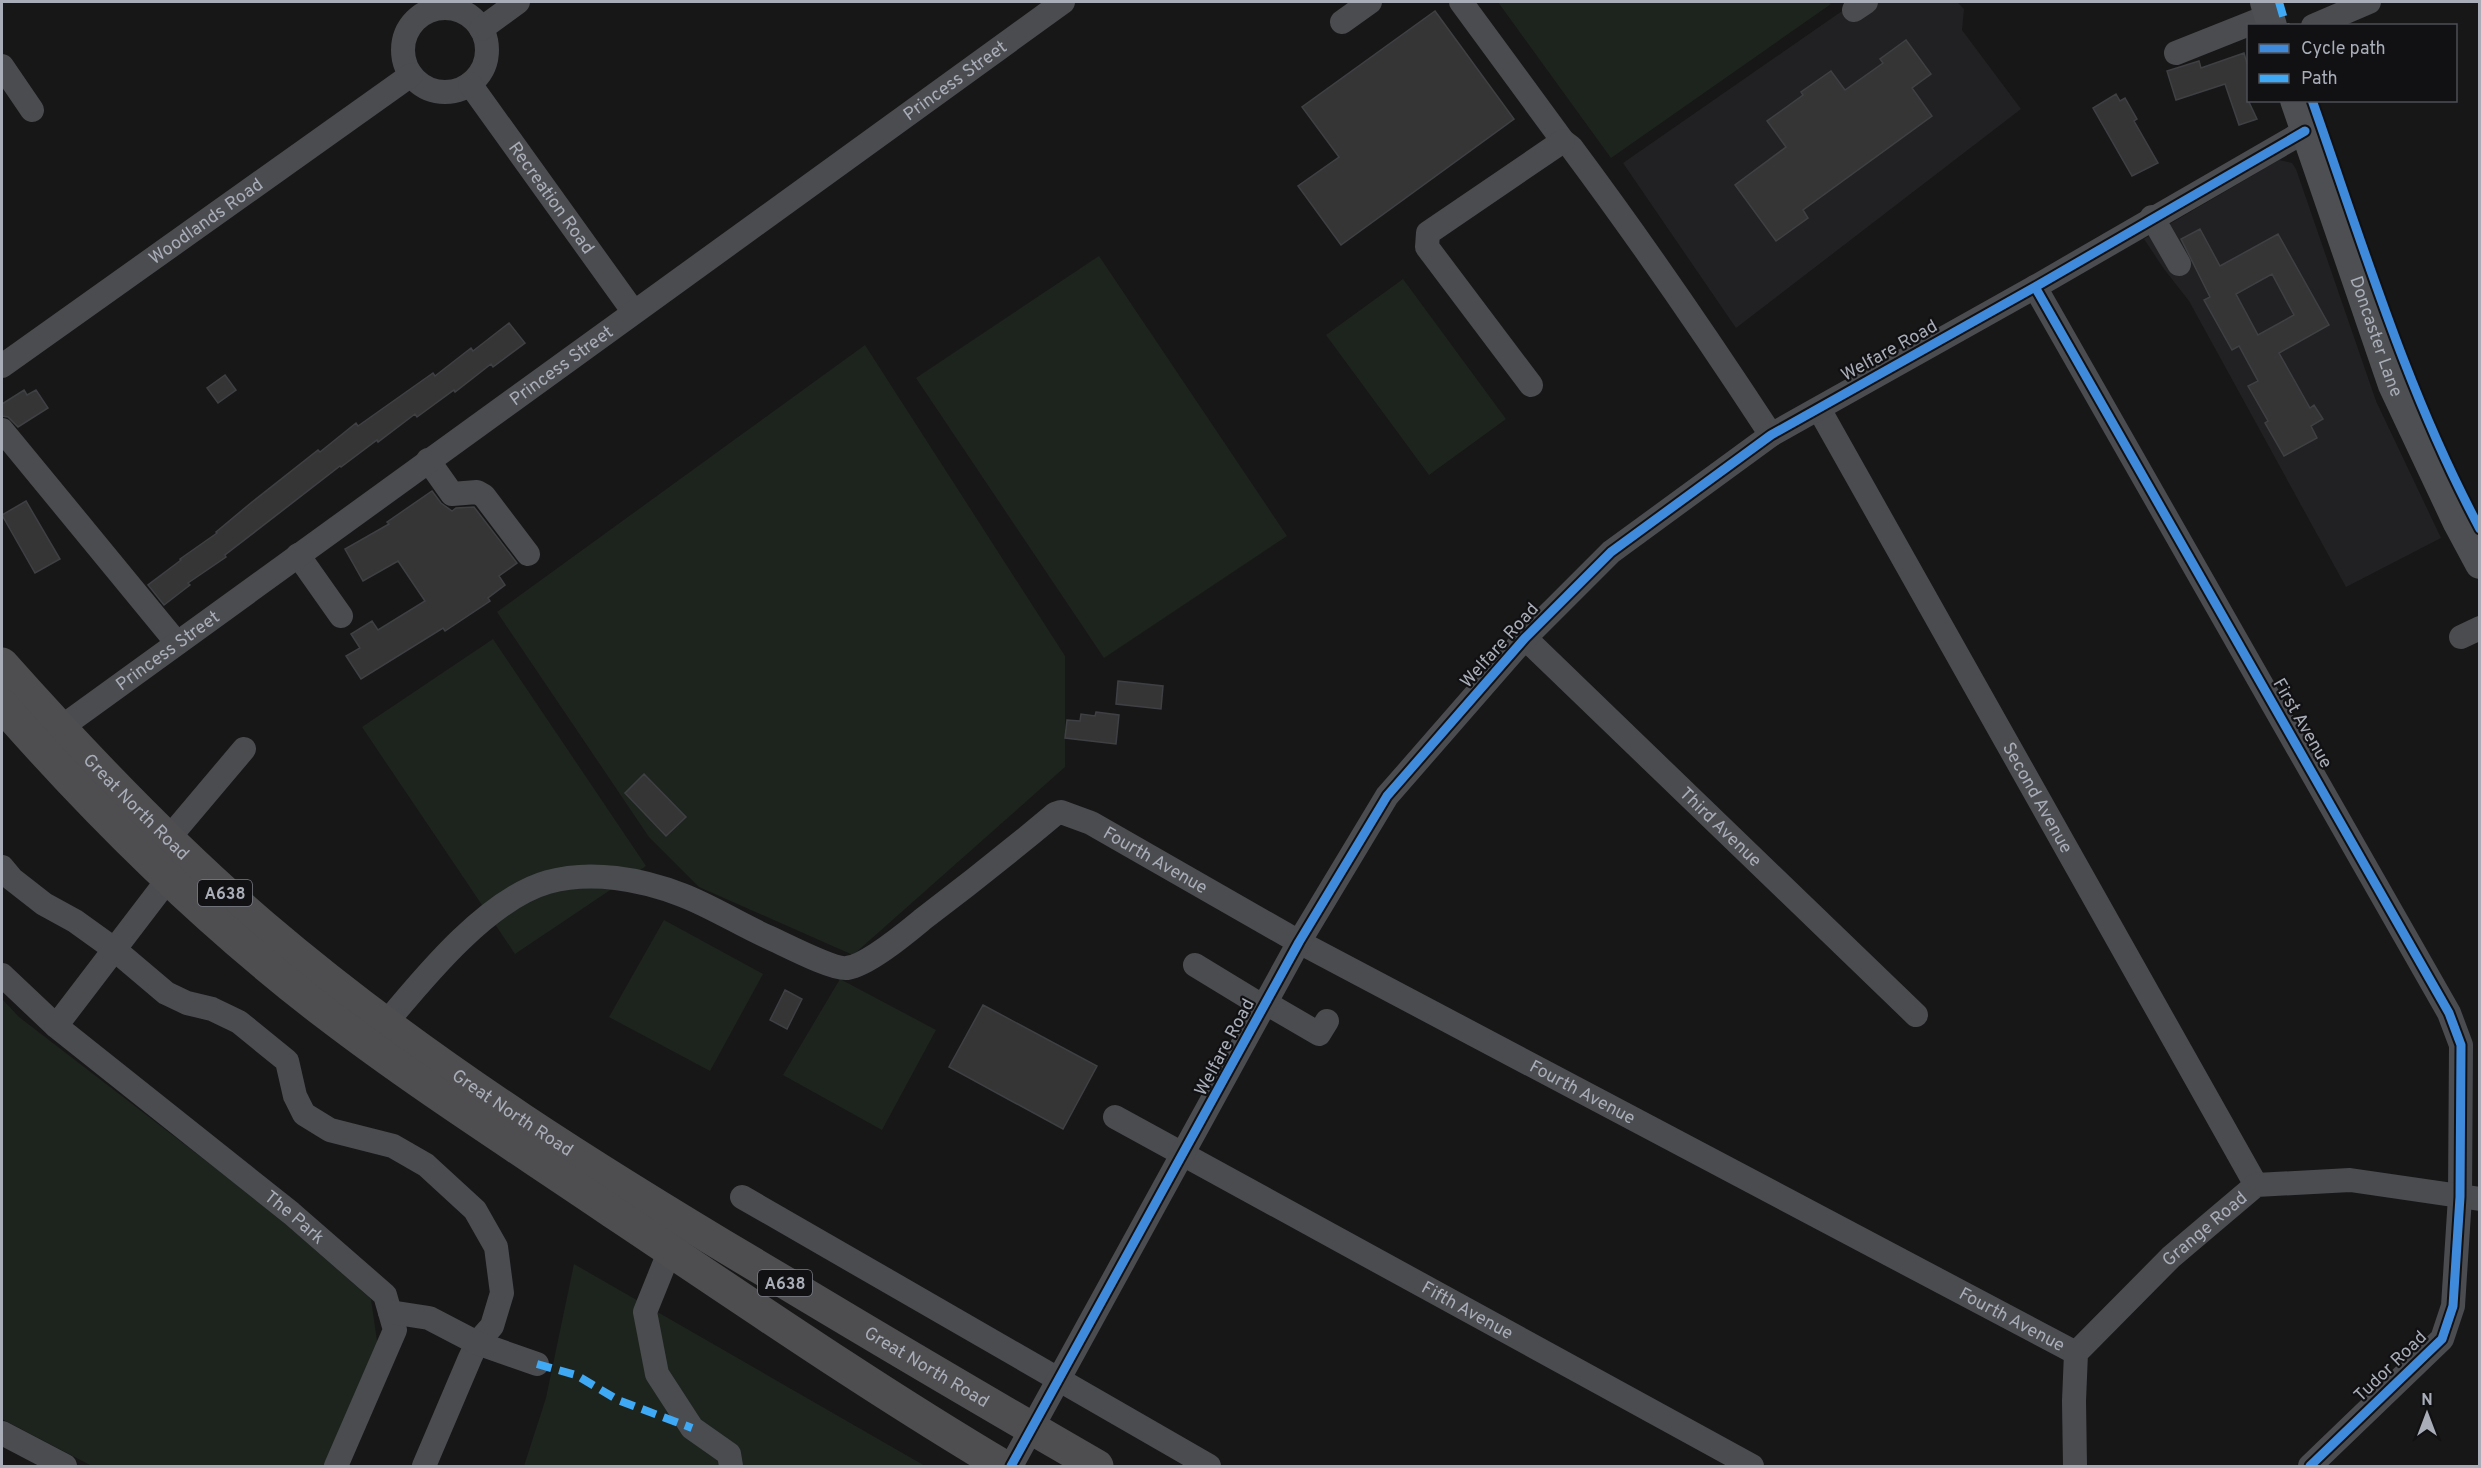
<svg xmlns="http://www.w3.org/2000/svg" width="2481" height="1468" font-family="Overpass,sans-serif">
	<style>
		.built { fill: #212123 }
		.green { fill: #1d241e }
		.building { fill: #353536; stroke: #3f4043; stroke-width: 1.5; fill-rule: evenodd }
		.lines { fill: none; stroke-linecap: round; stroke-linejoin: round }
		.minor { stroke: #4b4c50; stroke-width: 24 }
		.major { stroke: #4d4f52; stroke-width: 30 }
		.highway { stroke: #4e4e51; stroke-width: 33 }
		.quiet { stroke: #3fa9f5; stroke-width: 8; stroke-dasharray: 15 8; stroke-linecap: butt }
		.cycleway-casing { stroke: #111113; stroke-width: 13 }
		.cycleway { stroke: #408adc; stroke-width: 9 }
		.labels { text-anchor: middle; stroke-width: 4.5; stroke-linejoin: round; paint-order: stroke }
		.shield { fill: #111113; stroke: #7b7e86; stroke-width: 1.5 }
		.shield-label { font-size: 16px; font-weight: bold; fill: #a8adb8 }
		.street-label { font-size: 18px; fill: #a8adb8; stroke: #111113 }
	</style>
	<rect width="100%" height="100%" fill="#171717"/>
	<!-- built -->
	<path class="built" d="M1855,2h102l7,7 -2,21 59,79 -285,219 -113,-165z
		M2279,160l13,3 4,6 80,232 65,137 -95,49 -157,-286 -25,-32 -20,-30z"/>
	<!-- green -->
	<path class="green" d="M1498,2h330l3,2 -220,154z
		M1099,256l188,280 -183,122 -188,-280z
		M1403,279l103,140 -77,56 -103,-140z
		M865,345l200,311v111l-212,188 -154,-68 -50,-50 -152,-225z
		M493,639l153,227 -131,88 -153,-227z
		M664,920l99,54 -53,97 -101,-54z
		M840,979l96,51 -54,100 -99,-55z
		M2,999l17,18 251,193 101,89 8,56 -55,111h-232l-90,-47z
		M574,1264l351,202h-401l22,-68z"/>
	<!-- building -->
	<path class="building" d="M1435,11l79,108 -173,126 -43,-59 41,-29 -37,-50z
		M1906,40l25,34 -19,14 20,28 -129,94 5,8 -32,23 -41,-56 51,-38 -19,-26 36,-26 -2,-3 30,-21 14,19 38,-27 -3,-4z
		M2244,53l4,14v33l9,19 -18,6 -14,-41 -49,16 -9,-29 32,-10 2,7z
		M2116,94l4,7 5,-3 12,21 -3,2 24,42 -26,13 -39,-68z
		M2200,229l20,37 58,-32 51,91 -50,28 31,55 4,-3 9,14 -12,7 6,12 -33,18 -19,-33 3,-2 -20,-35 10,-5 -19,-35 -7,4 -28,-50 6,-3 -29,-58zM2272,274l22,41 -36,20 -22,-41z
		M509,323l16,20 -32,24 -2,-3 -36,28 -1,-2 -37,27 -2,-3 -37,28 -1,-2 -36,27 -1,-1 -115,89 1,2 -38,26 2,2 -26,20 -16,-20 33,-25 -1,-1 37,-26 -1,-1 36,-30 66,-52 2,2 36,-29 2,3 75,-53 2,3 36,-28 2,3z
		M225,375l11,15 -18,13 -11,-15z
		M24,390l3,5 9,-5 12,18 -30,19 -10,-10 -6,-1v-12z
		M432,491l9,12 11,8 4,-3 18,-1 43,56 -18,13 6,9 -17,13 2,3 -45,30 -2,-3 -82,51 -15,-23 14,-8 -9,-14 21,-13 6,9 47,-29 -27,-40 -35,20 -18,-32 44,-25 -2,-2z
		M26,501l34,58 -25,14 -33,-58z
		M1118,681l45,5 -2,23 -45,-5z
		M1096,712l23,3 -3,29 -51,-6 2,-18 13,1 1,-7 14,2z
		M644,774l42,43 -20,19 -41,-43z
		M785,990l17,9 -15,30 -17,-9z
		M983,1005l114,61 -34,63 -114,-62z"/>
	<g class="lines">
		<!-- minor -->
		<g class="minor">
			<path d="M1461,2l102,139 8,6c70,94 136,190 200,288"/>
			<circle cx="445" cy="50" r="42"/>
			<path d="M1854,10l12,-8"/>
			<path d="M1342,22l28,-20"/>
			<path d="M2313,26l56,-24"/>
			<path d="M481,29l37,-27"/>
			<path d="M2176,53l93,-37"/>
			<path d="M2,66l30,44"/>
			<path id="s1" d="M470,84l163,227"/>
			<path d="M2152,217l27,47"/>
			<path d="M2035,287l414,726 12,32 -1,152 -7,109 -11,33 -132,127"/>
			<path id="s2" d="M2,366l409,-291"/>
			<path d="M1531,385l-104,-138 1,-14 135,-92"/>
			<path id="s3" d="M1819,409l437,776"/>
			<path d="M2,430l175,213"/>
			<path d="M428,460l24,34 25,-2 7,4 44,58"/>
			<path d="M298,555l43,61"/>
			<path d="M2461,637l19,-9"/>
			<path id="s4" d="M1525,638l391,377"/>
			<path id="s5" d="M59,729l1004,-727"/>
			<path d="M168,839l76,-90"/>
			<path d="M2,867l10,12 32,25 31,17 39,28 52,44 21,10 25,6 27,13 48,39 8,35 9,18 26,16 63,16 33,19 49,45 21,37 6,46 -10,33 -15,17 -7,15 -46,108"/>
			<path d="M1195,965l69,42"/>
			<path id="s6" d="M2,975l54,51 235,187 94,82 10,35 -59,136"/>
			<path d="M1266,1003l53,31 8,-13"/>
			<path id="s7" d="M386,1023c39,-47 102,-124 162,-141 43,-12 93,-3 134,13 29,11 57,29 86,42 16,7 65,33 79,31 21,-3 59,-35 76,-49 45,-34 89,-69 132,-105l6,-2 30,11 208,119 777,411"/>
			<path d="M56,1026l113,-148"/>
			<path id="s8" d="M1115,1117l637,349"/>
			<path d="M742,1197l467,269"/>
			<path d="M670,1250l-25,62 12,62 35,54 37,26 2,12"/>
			<path d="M390,1312l39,6 48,25 60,21"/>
			<path d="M2,1433l63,33"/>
			<path d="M1011,1466l288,-524 88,-146 138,-158 86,-86 160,-117 264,-148 270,-156"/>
			<path id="s9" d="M2075,1466l-1,-65 2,-48 95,-96 85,-72 94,-5 130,19"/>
		</g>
		<!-- major -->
		<g class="major">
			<path d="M2265,2l7,24"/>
			<path id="s10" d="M2295,100l98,285 65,138 22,41"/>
		</g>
		<!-- highway -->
		<g class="highway">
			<path id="s11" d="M2,664c82,92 168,182 261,262 164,140 348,254 533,363 100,60 200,119 301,177"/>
			<path d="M2,705c98,112 207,219 326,310 94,72 194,135 292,202 127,85 252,171 383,249"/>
		</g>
		<!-- quiet -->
		<path class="quiet" d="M2279,2l7,24
			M537,1364l39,11 42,25 74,28"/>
		<!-- cycleway casing -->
		<g class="cycleway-casing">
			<path id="cycleway" d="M2312,100c51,145 95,293 168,429
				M2035,287l414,726 12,32 -1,152 -7,109 -11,33 -132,127
				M1011,1466l288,-524 88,-146 138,-158 86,-86 160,-117 264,-148 270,-156"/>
		</g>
		<!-- cycleway -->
		<use href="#cycleway" class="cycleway"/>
	</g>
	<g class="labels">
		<!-- shield labels -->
		<g class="shield">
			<rect x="198" y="880" width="54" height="26" rx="4.5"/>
			<rect x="758" y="1270" width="54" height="26" rx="4.5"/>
		</g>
		<g class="shield-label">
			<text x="225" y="899">A638</text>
			<text x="785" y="1289">A638</text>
		</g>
		<!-- street labels -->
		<g class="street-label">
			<text dy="6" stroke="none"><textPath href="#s5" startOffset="1106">Princess Street</textPath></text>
			<text dy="6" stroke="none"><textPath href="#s1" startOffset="140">Recreation Road</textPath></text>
			<text dy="6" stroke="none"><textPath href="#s2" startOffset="250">Woodlands Road</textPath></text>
			<text dy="6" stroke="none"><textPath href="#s10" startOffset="250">Doncaster Lane</textPath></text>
			<text transform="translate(1889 350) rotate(-29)" y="6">Welfare Road</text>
			<text dy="6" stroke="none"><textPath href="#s5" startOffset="620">Princess Street</textPath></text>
			<text transform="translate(1499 645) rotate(-48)" y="6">Welfare Road</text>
			<text dy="6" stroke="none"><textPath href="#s5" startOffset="134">Princess Street</textPath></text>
			<text transform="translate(2303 723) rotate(60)" y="6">First Avenue</text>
			<text dy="6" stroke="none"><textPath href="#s3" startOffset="446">Second Avenue</textPath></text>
			<text dy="6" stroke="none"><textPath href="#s11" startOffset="196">Great North Road</textPath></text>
			<text dy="6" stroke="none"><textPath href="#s4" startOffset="272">Third Avenue</textPath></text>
			<text dy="6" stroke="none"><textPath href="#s7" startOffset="908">Fourth Avenue</textPath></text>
			<text transform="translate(1224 1047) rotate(-62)" y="6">Welfare Road</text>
			<text dy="6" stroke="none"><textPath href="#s7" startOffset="1394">Fourth Avenue</textPath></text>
			<text dy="6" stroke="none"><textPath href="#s11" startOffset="682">Great North Road</textPath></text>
			<text dy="6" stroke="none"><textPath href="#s6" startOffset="380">The Park</textPath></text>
			<text dy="6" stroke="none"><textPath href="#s9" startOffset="292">Grange Road</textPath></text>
			<text dy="6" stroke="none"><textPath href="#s8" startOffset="402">Fifth Avenue</textPath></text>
			<text dy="6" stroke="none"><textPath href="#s7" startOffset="1880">Fourth Avenue</textPath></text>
			<text transform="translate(2390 1366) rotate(-44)" y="6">Tudor Road</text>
			<text dy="6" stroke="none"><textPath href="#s11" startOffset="1168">Great North Road</textPath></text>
		</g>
	</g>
	<!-- border -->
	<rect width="2481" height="1468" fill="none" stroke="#a8adb8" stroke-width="6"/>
	<!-- legend -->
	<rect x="2247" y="24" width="210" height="78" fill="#111113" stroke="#4d4f55" stroke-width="1.5"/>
	<rect x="2259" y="44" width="30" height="9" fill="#408adc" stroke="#4d4f55" stroke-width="1.5"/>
	<text x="2301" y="54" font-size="18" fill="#a8adb8">Cycle path</text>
	<rect x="2259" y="74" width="30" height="9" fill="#3fa9f5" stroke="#4d4f55" stroke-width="1.5"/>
	<text x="2301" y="84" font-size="18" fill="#a8adb8">Path</text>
	<!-- north arrow -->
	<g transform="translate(2427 1414)" stroke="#111113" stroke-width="4.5" paint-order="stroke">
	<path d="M0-4.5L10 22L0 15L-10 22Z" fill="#a8adb8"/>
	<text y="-9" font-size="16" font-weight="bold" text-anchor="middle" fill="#a8adb8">N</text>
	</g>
</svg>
